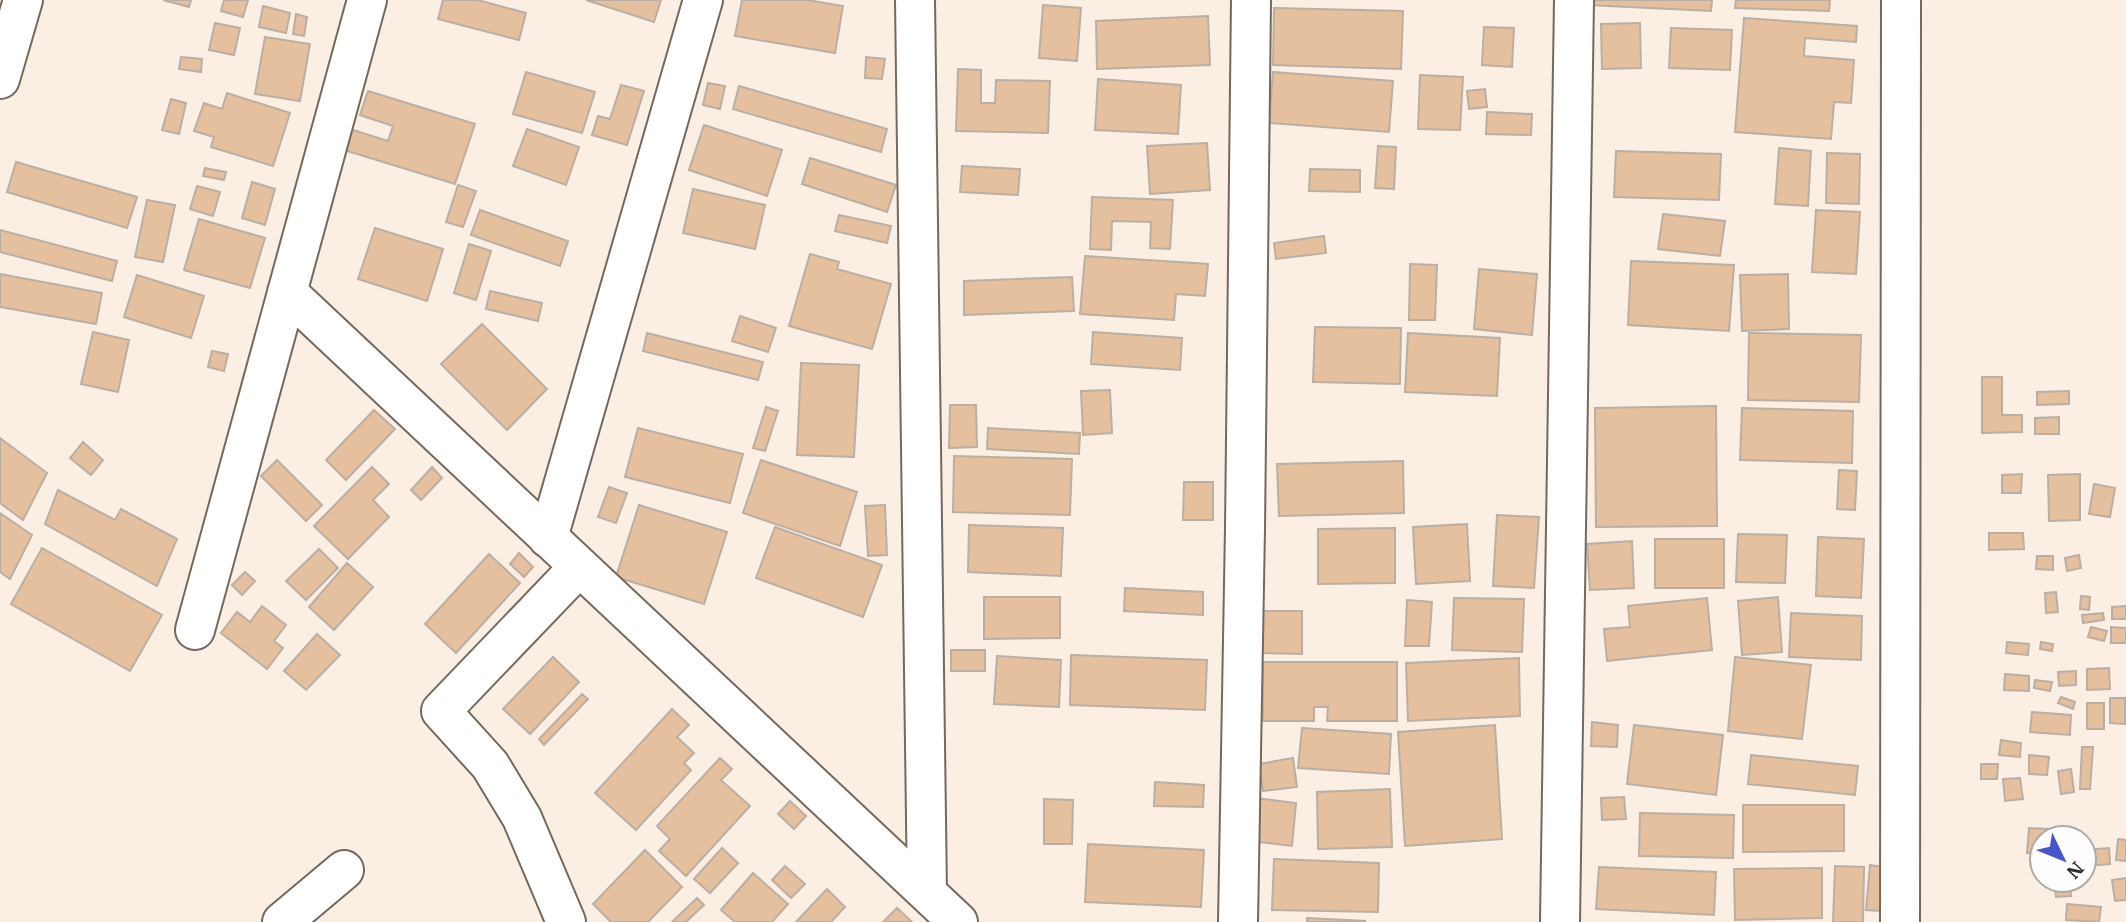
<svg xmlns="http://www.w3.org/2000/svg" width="2126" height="922" font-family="'IBM Plex Serif',serif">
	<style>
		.building { fill: #e5c09e; stroke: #bbaea3; stroke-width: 2 }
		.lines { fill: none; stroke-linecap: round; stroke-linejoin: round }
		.minor-casing { stroke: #74695f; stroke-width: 42 }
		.minor { stroke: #fff; stroke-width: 38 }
	</style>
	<rect width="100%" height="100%" fill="#fbeee2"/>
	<!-- building -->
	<path class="building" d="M163,0h28l-2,7z
		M224,0h24l-5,17 -22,-6z
		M443,0h35l48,13 -7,27 -81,-21z
		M586,0h75l-7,22z
		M742,0h65l36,6 -8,47 -100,-17z
		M1588,0h124l-1,11 -123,-6z
		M1736,0h94l-1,11 -94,-3z
		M1043,5l38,3 -4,53 -38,-3z
		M263,6l27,7 -4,20 -27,-6z
		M1274,8l129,3 -2,58 -128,-4z
		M296,14l11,3 -3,19 -11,-2z
		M1208,16l2,49 -113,4 -1,-48z
		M1744,18l113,8 -1,16 -51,-4 -1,18 50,4 -3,43 -17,-1 -3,37 -96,-7z
		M215,23l25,5 -6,27 -25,-5z
		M1640,23l1,45 -39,1 -1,-45z
		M1484,27l30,1 -2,39 -30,-2z
		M1671,28l61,2 -2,40 -61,-2z
		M265,37l45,7 -10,57 -45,-7z
		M181,57l21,2 -1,13 -22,-3z
		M866,57l19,2 -3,20 -17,-1z
		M958,69l23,1v33h14l1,-23 54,1 -2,52 -92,-2z
		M526,72l69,20 -13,41 -69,-19z
		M1273,72l120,9 -4,51 -120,-9z
		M1420,75l43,2 -3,53 -42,-1z
		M1098,79l83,6 -3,49 -83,-4z
		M708,83l17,3 -5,23 -17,-4z
		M621,85l23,6 -17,54 -35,-10 6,-19 12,3z
		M739,86l148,43 -6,23 -148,-43z
		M1485,89l2,18 -18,2 -2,-18z
		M368,91l107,33 -20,60 -111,-34 6,-21 38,12 5,-15 -33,-11z
		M227,93l63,20 -17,53 -62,-19 3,-10 -20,-6 10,-28 18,6z
		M171,99l15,4 -7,31 -17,-4z
		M1487,112l45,2 -1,21 -45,-1z
		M704,125l78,25 -15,46 -78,-26z
		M527,129l52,18 -13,38 -53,-19z
		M1207,143l3,47 -60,4 -3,-48z
		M1378,146l18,1 -2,42 -19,-1z
		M1779,148l32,3 -3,55 -33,-2z
		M1616,151l105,3 -2,46 -105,-3z
		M1827,153l33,1 -1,50 -33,-1z
		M810,158l86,27 -9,27 -85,-28z
		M16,162l121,35 -10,31 -120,-36z
		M962,166l58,3 -2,26 -58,-3z
		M205,168l21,4 -2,8 -21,-4z
		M1310,169l50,1v22l-51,-1z
		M252,182l23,7 -10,36 -23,-7z
		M458,185l18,6 -13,36 -17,-5z
		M197,186l23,6 -7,24 -23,-7z
		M693,189l72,16 -10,44 -72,-16z
		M1092,197l81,3 -3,49 -20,-1 1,-26 -39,-1 -1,29 -21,-1z
		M147,200l28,5 -12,57 -28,-5z
		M480,210l88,31 -8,25 -89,-31z
		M1816,210l44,2 -4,62 -44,-2z
		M1663,214l62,7 -5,35 -62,-7z
		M839,215l52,11 -4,17 -52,-12z
		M199,219l66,19 -15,50 -66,-18z
		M375,228l68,21 -16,52 -69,-22z
		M0,230l117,31 -5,20 -112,-29z
		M1324,236l2,17 -50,6 -2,-16z
		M469,244l22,7 -15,49 -22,-7z
		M810,254l29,8 -2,7 54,15 -19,65 -83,-23z
		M1085,256l123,8 -3,32 -29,-2 -2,26 -94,-6z
		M1631,261l103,4 -5,66 -101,-6z
		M1410,264l27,1 -2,55h-26z
		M1479,269l58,5 -5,61 -58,-6z
		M0,274l102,19 -6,31 -96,-17z
		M1788,274l1,55 -47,2 -2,-56z
		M137,275l67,21 -13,42 -67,-21z
		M1072,277l2,34 -110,4v-34z
		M490,291l52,12 -4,18 -52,-12z
		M740,316l36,12 -8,24 -36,-11z
		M482,324l65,65 -40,41 -66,-66z
		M1315,327l86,1 -1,56 -87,-2z
		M93,332l36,8 -11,52 -37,-8z
		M1093,332l89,6 -2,32 -89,-6z
		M647,333l116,29 -5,18 -115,-29z
		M1408,333l92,5 -3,58 -92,-4z
		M1749,333l112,2 -2,67 -111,-2z
		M212,351l16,3 -4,17 -16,-4z
		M801,363l58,2 -5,92 -57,-2z
		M1982,377h20v38h20v17l-40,1z
		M1110,390l2,43 -29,2 -2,-44z
		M2069,391v13l-32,1v-13z
		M950,405h26l1,42 -28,1z
		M1716,406l1,120 -121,1 -1,-119z
		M766,407l12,4 -13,40 -12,-3z
		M1742,408l111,3 -1,52 -112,-3z
		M374,410l21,19 -49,51 -20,-20z
		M2059,417v17h-24v-16z
		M638,428l105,26 -13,49 -105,-26z
		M988,428l92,5 -1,21 -92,-5z
		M0,438l47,35 -24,47 -23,-17z
		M83,442l20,18 -12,15 -21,-17z
		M954,456l118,3 -2,56 -117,-3z
		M277,460l45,45 -16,16 -45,-45z
		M761,460l96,32 -17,54 -97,-33z
		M1403,461l1,52 -125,3 -2,-52z
		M372,467l17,17 -16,16 16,17 -41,42 -34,-33z
		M432,467l10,11 -21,22 -10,-10z
		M1839,470l18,1 -2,39 -18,-1z
		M2022,474l-1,19h-19v-18z
		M2080,474v46l-31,1 -1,-46z
		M1184,482h29v38h-30z
		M2094,484l21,4 -5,29 -21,-3z
		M609,487l18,6 -11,30 -18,-6z
		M58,490l57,30 6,-11 56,30 -20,47 -112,-62z
		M639,505l88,27 -23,72 -88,-27z
		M885,505l2,50 -19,1 -3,-50z
		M0,513l32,22 -22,44 -10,-7z
		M1497,515l42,2 -5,71 -41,-2z
		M1467,524l3,57 -54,3 -3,-57z
		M969,525l94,3 -2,48 -93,-4z
		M775,527l107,38 -19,52 -107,-39z
		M1395,528v55l-77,1v-55z
		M1989,533h34l1,16 -35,1z
		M1738,534l49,1 -2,48 -49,-1z
		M1818,537l46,2 -3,59 -45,-2z
		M1655,539h69v49h-69z
		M1632,541l2,47 -44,2 -3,-46z
		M42,548l120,67 -32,56 -119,-67z
		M319,549l19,19 -32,32 -20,-19z
		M519,553l14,14 -9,10 -14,-13z
		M489,554l31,29 -64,70 -31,-29z
		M2079,555l2,13 -14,3 -2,-13z
		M2037,556h16v14l-17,-1z
		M347,563l26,24 -39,43 -25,-23z
		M245,572l10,9 -13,14 -10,-10z
		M1125,588l78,4v23l-79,-4z
		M2056,592l2,20 -12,1 -1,-20z
		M2081,596l9,1 -1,13 -9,-1z
		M984,597h76v41l-76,1z
		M1778,597l4,55 -40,3 -4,-54z
		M1454,598l70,1 -2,53 -70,-2z
		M1707,598l5,52 -105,11 -3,-32 26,-2 -2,-21z
		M1407,600l25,2 -3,44h-24z
		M262,606l24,19 -12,16 9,7 -16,21 -46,-36 16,-21 13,10z
		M2126,606v13h-14v-12z
		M1261,611h41v43l-43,-1z
		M1791,613l71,3 -1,44 -72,-3z
		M2103,613l1,7 -21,3 -1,-8z
		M2091,627l16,4 -3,10 -16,-4z
		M2111,627l15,1v15h-15z
		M317,634l23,21 -34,35 -22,-19z
		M2007,642l22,2 -1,11 -22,-2z
		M2041,642l12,2 -1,7 -12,-2z
		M951,650h34v21h-34z
		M1071,655l136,5 -2,50 -135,-5z
		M997,656l64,4 -2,47 -65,-3z
		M553,657l26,25 -49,52 -27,-25z
		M1735,657l76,8 -9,74 -74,-8z
		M1519,658l1,58 -112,5 -2,-58z
		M1263,662h134v59h-70l1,-14h-14v14h-51z
		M2109,668l1,21 -23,1v-21z
		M2076,671v14l-17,1 -1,-14z
		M2005,674l24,2v15l-25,-1z
		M2035,680l17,2 -2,9 -16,-3z
		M582,694l6,5 -44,46 -5,-6z
		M2061,697l14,5 -2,7 -15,-6z
		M2110,698h15v26l-15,-1z
		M2087,703h17v26h-17z
		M672,709l17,16 -12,12 17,16 -10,10 7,7 -55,60 -41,-37z
		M2032,712l39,3 -1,20 -40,-3z
		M1592,722l26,3 -1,22 -26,-1z
		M1495,725l7,114 -97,7 -7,-114z
		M1634,725l89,10 -7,60 -89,-11z
		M1302,728l89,6 -2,40 -91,-6z
		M2001,740l20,3 -1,14 -21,-2z
		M2082,747h11l-3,42h-10z
		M1751,755l107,11 -3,29 -107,-11z
		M2029,755l20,2 -2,18 -18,-1z
		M720,758l12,11 -11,11 29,26 -64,70 -27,-25 11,-12 -13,-13z
		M1293,758l4,29 -34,4 -4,-27z
		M1981,764h17l-1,15h-16z
		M2071,769l3,23 -13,2 -3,-23z
		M2020,778l3,21 -18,2 -2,-22z
		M1155,782l49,3 -1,22 -49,-1z
		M1390,789l2,58 -74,2 -1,-57z
		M1624,797l2,22 -24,1 -1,-22z
		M1255,798l41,5 -4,43 -41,-5z
		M1044,799l29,1 -1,44h-28z
		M790,801l16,15 -12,13 -16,-15z
		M1743,805h101v46l-101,1z
		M1640,813l94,2 -1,43 -94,-2z
		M2029,828l21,1 -1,9h-7v16l-15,-1z
		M2118,839l8,1v21l-10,-1z
		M1088,844l116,6 -3,57 -116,-5z
		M722,848l16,15 -28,30 -16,-14z
		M2109,848l1,16 -26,2v-16z
		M645,850l37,37 -34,35h-37l-18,-18z
		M1274,859l105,4 -1,49 -106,-2z
		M1870,865l14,2 -4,44 -14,-1z
		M785,866l20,18 -14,14 -19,-18z
		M1835,866l29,1 -1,55h-30z
		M1599,867l117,5 -2,43 -118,-6z
		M1822,868v50l-87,2 -1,-51z
		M753,873l35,31 -16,18h-37l-14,-12z
		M2126,878v22l-11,1 -3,-21z
		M2054,880h16l1,16 -15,1z
		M827,889l18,18 -14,15h-35z
		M697,898l7,7 -18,17h-14z
		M2067,904l34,3 -2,15 -33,-2z
		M897,908l15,14h-29z
		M1307,918l58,3v1h-58z"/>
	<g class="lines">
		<!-- minor casing -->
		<g class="minor-casing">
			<path id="minor" d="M915,0l12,893
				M0,79l23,-79
				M287,292l671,630
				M548,538l155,-538
				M195,630l172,-630
				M282,922l62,-52
				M566,922l-44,-104 -32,-53 -49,-54 138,-144
				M1238,922l7,-394 6,-528
				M1560,922l14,-922
				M1900,922l1,-922"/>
		</g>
		<!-- minor -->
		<use href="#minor" class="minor"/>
	</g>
	<!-- north arrow -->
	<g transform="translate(2063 859) rotate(133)"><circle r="33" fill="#fefefe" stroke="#adabaa" stroke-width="2"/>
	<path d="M0-5L12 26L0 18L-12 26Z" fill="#4655ca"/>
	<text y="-10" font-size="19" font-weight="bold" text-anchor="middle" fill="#342f2b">N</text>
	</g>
</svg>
